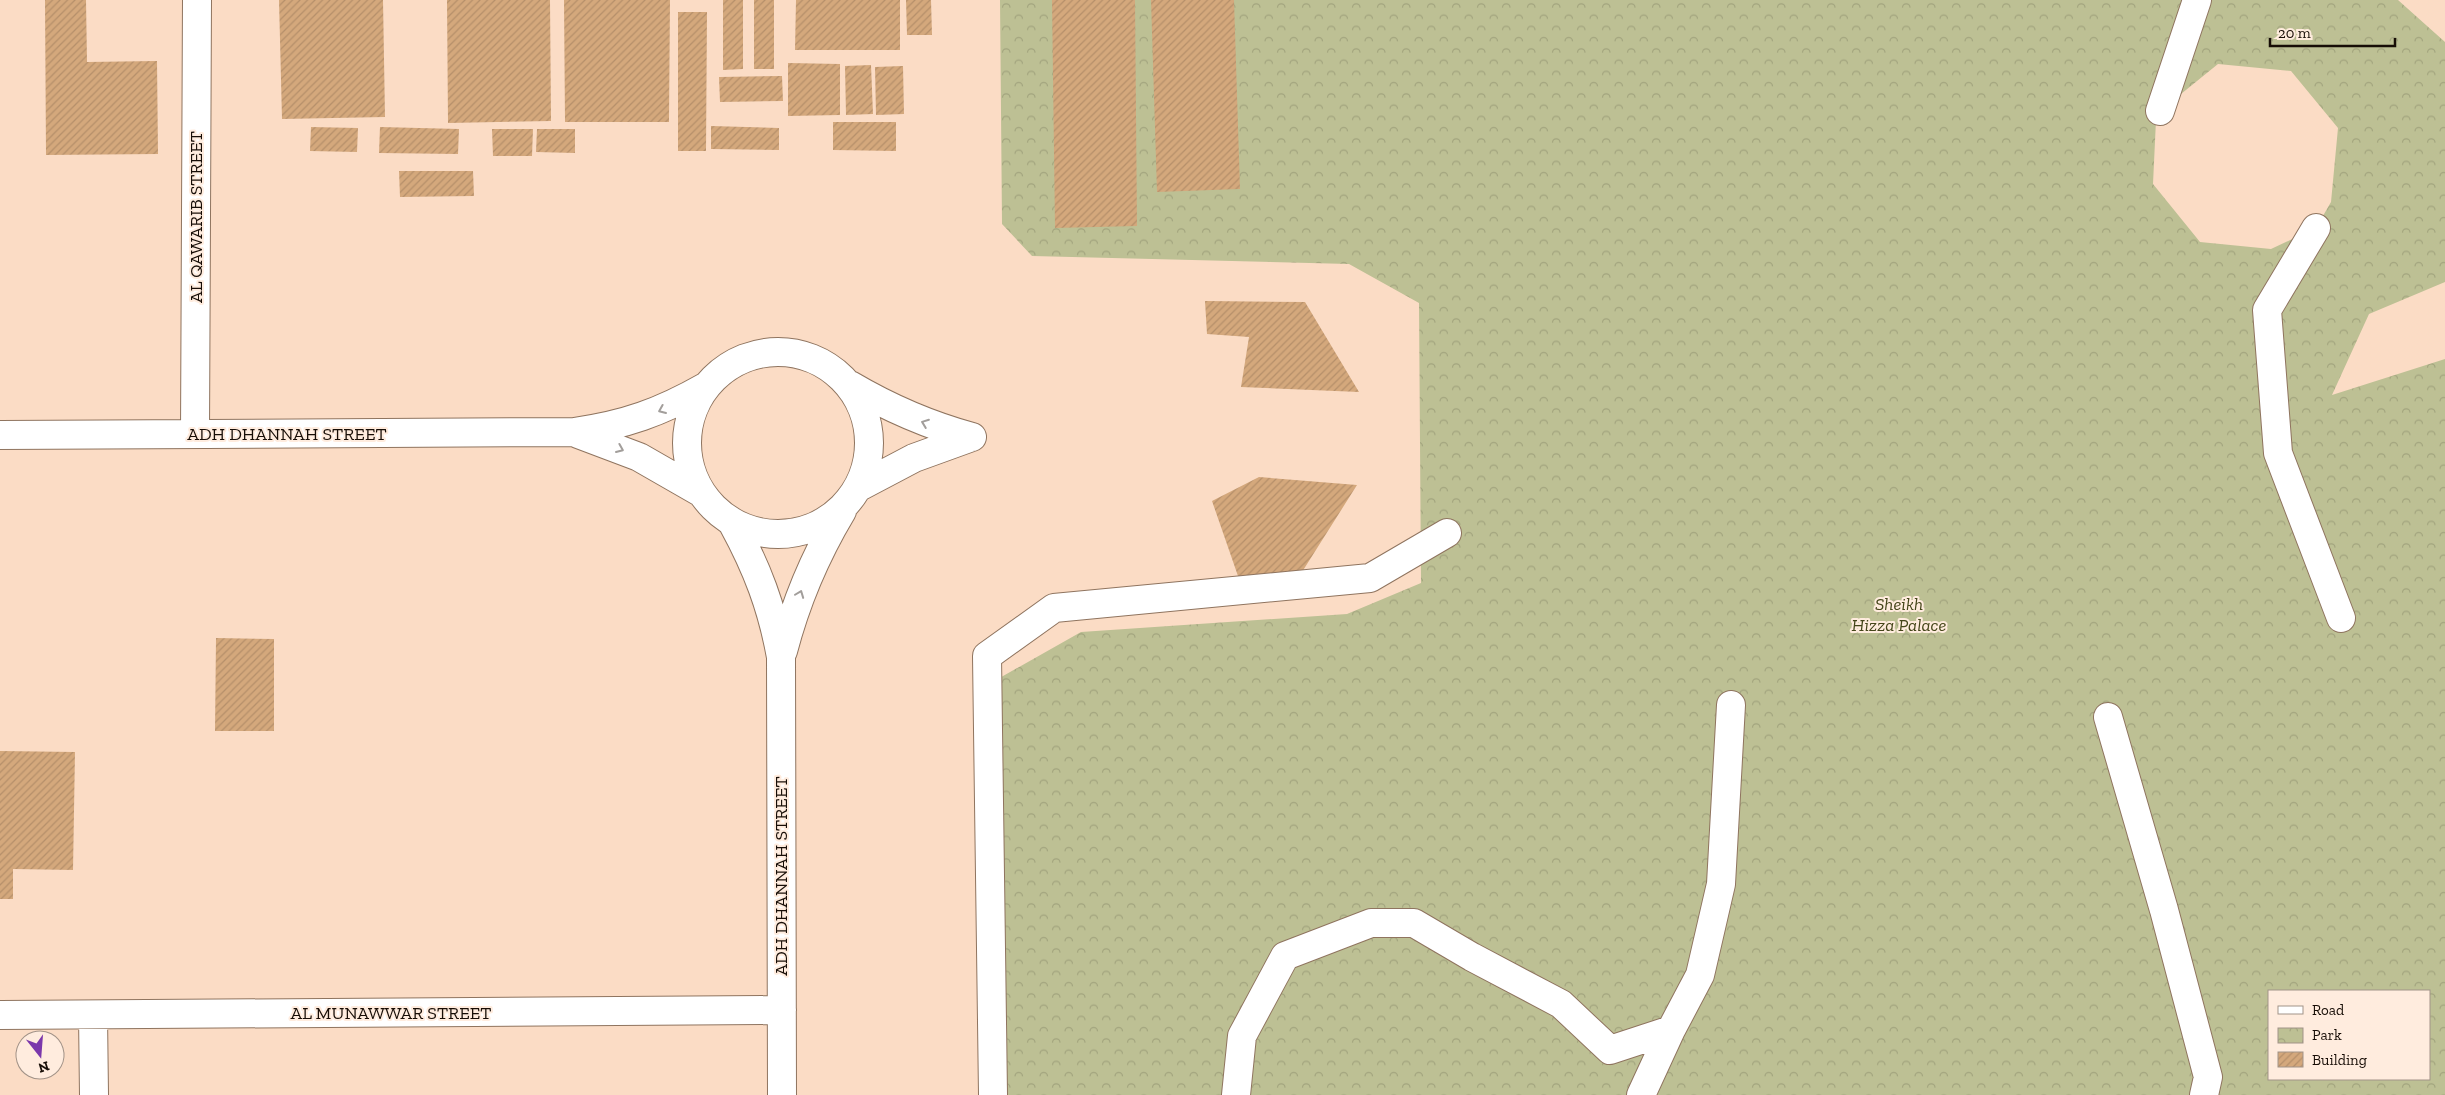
<svg xmlns="http://www.w3.org/2000/svg" width="2445" height="1095" font-family="'Zilla Slab',serif">
	<style>
		.park { fill: url(#park-crowns); fill-rule: evenodd }
		.building { fill: url(#building-hatch) }
		.lines { fill: none; stroke-linecap: round; stroke-linejoin: round }
		.minor-casing { stroke: #8f745f; stroke-width: 30 }
		.minor { stroke: #fff; stroke-width: 28 }
		.oneway { stroke: #a29e9b }
		.labels { text-anchor: middle; stroke-width: 4; stroke-linejoin: round; paint-order: stroke }
		.street-label { font-size: 18px; fill: #170d06; stroke: #ffecde }
		.park-label { font-size: 18px; font-style: italic; fill: #444519; stroke: #ffecde }
	</style>
	<defs>
		<pattern id="park-crowns" width="20" height="18" patternUnits="userSpaceOnUse" patternTransform="scale(1.25)"><rect width="20" height="18" fill="#bdc094"/><path d="M2 6a3 3 0 1 1 6 0M12 15a3 3 0 1 1 6 0" fill="none" stroke="#a2a47e"/></pattern>
		<pattern id="building-hatch" width="6" height="6" patternUnits="userSpaceOnUse" patternTransform="scale(1.25)"><rect width="6" height="6" fill="#d4a87c"/><path d="M-1 1l2-2M0 6l6-6M5 7l2-2" fill="none" stroke="#b58f6a"/></pattern>
	</defs>
	<rect width="100%" height="100%" fill="#fbdcc5"/>
	<!-- park -->
	<path class="park" d="M1000,0h1398l47,42v240l-76,32 -37,81 113,-36v736h-1446l-3,-415 85,-48 266,-18 74,-31 -2,-280 -70,-39 -317,-8 -30,-32zM2218,64l73,7 47,57 -7,74 -15,26 -45,21 -71,-7 -47,-58 3,-64 4,-9zM2269,991h160v88h-160z"/>
	<!-- building -->
	<path class="building" d="M45,0h41l1,62 70,-1 1,93 -112,1z
		M279,0h104l2,117 -103,2z
		M447,0h103l1,121 -103,2z
		M564,0h106l-1,122h-104z
		M723,0h20v69l-20,1z
		M754,0h20v69h-20z
		M796,0h104v50h-105z
		M906,0h25l1,35h-25z
		M1052,0h83l2,226 -82,2z
		M1151,0h83l6,189 -83,3z
		M678,12h29l-1,139h-28z
		M788,63l52,1v51l-52,1z
		M871,65l2,49 -27,1 -1,-49z
		M903,66l1,48 -28,1 -1,-48z
		M782,76l1,25 -63,1 -1,-25z
		M833,122h63v29l-63,-1z
		M711,126l68,2v22l-68,-1z
		M311,127l47,1 -1,24 -47,-1z
		M380,127l79,2 -1,25 -79,-1z
		M492,129h41l-1,27h-39z
		M537,129h38v24l-39,-1z
		M399,171h74l1,25 -74,1z
		M1205,301l100,1 54,90 -118,-5 8,-50 -42,-3z
		M1259,477l98,8 -55,87 -64,4 -26,-75z
		M216,638l58,1v92h-59z
		M0,751l75,1 -2,118 -60,-1v30h-13z"/>
	<g class="lines">
		<!-- minor casing -->
		<g class="minor-casing">
			<path id="minor" d="M2160,111l37,-111
				M2316,228l-49,82 11,143 63,165
				M687 443a91 91 0 1 1 182 0a91 91 0 1 1-182 0Z
				M850,385c39,23 78,40 122,52
				M195,434l2,-434
				M578,434l61,23 61,35
				M0,435l574,-3c51,-7 87,-20 131,-45
				M859,487l55,-29 58,-21
				M733,524c24,44 39,83 48,133l1,438
				M783,651c13,-50 32,-95 59,-140
				M2108,717l56,193 44,167 -4,18
				M0,1015l782,-5
				M93,1015l1,80
				M993,1095l-6,-439 67,-48 316,-30 77,-45
				M1236,1095l6,-59 43,-80 86,-33h43l58,34 89,47 49,46 61,-20
				M1641,1095l30,-65 29,-55 21,-91 10,-179"/>
		</g>
		<!-- minor -->
		<use href="#minor" class="minor"/>
	</g>
	<!-- one-way arrows -->
	<defs><path id="oneway-chevron" d="M-2-3.5L2.5 0L-2 3.5" fill="none" stroke-width="1.6" stroke-linecap="round" stroke-linejoin="round" transform="scale(1.25)"/></defs>
	<g class="oneway">
		<use href="#oneway-chevron" transform="translate(662 410) rotate(157)"/>
		<use href="#oneway-chevron" transform="translate(925 423) rotate(-159)"/>
		<use href="#oneway-chevron" transform="translate(620 449) rotate(23)"/>
		<use href="#oneway-chevron" transform="translate(800 594) rotate(-69)"/>
	</g>
	<g class="labels">
		<!-- street labels -->
		<g class="street-label">
			<text transform="translate(196 217) rotate(-90)" y="6">AL QAWARIB STREET</text>
			<text x="287" y="440">ADH DHANNAH STREET</text>
			<text transform="translate(781 876) rotate(-90)" y="6">ADH DHANNAH STREET</text>
			<text x="391" y="1019">AL MUNAWWAR STREET</text>
		</g>
		<!-- park labels -->
		<g class="park-label">
			<text x="1899" y="610">Sheikh<tspan x="1899" dy="21">Hizza Palace</tspan></text>
		</g>
	</g>
	<!-- legend -->
	<rect x="2268" y="990" width="162" height="90" fill="#ffecde" stroke="#a29388"/>
	<rect x="2278" y="1006" width="25" height="8" fill="#ffffff" stroke="#a29388"/>
	<text x="2312" y="1015" font-size="15" fill="#170d06">Road</text>
	<rect x="2278" y="1028" width="25" height="15" fill="url(#park-crowns)" stroke="#a29388"/>
	<text x="2312" y="1040" font-size="15" fill="#170d06">Park</text>
	<rect x="2278" y="1052" width="25" height="15" fill="url(#building-hatch)" stroke="#a29388"/>
	<text x="2312" y="1065" font-size="15" fill="#170d06">Building</text>
	<!-- north arrow -->
	<g transform="translate(40 1055) rotate(163)"><circle r="24" fill="#ffecde" stroke="#a29388"/>
	<path d="M0-4L9 19L0 12L-9 19Z" fill="#7b37ab"/>
	<text y="-8" font-size="14" font-weight="bold" text-anchor="middle" fill="#170d06">N</text>
	</g>
	<!-- scale -->
	<path d="M2270 38v8h125v-8" fill="none" stroke="#170d06" stroke-width="2.5"/>
	<text x="2278" y="38" font-size="15" fill="#170d06" stroke="#ffecde" stroke-width="4" paint-order="stroke">20 m</text>
</svg>
